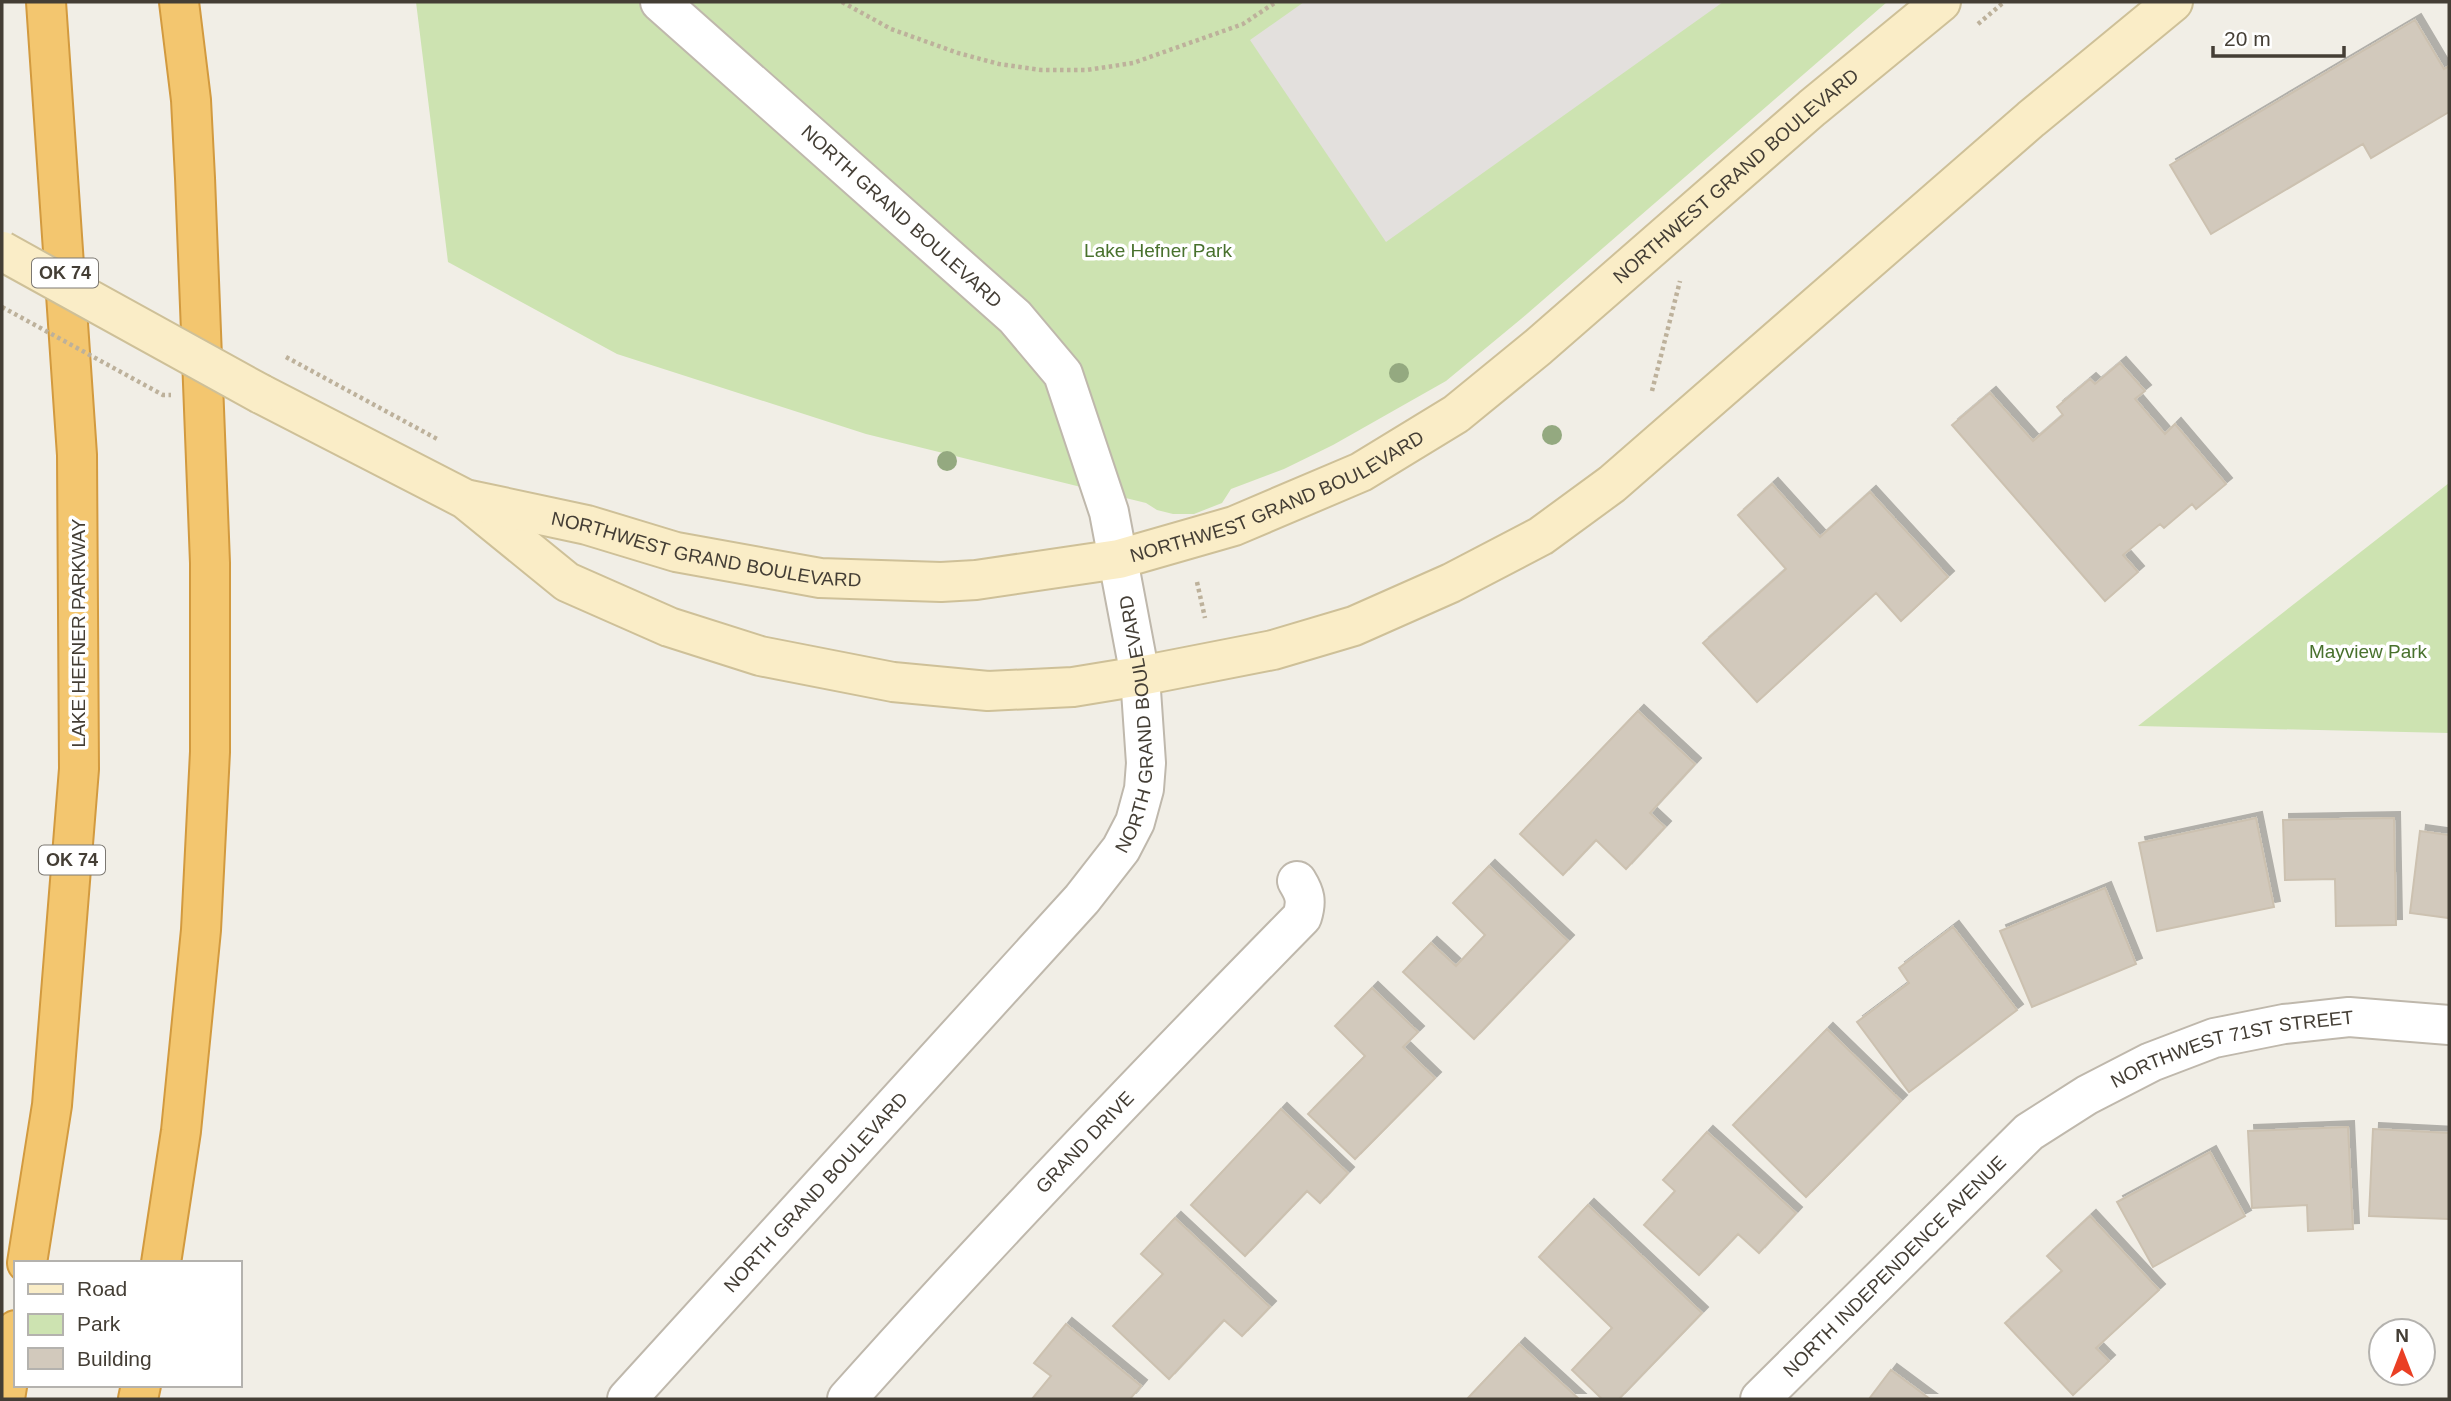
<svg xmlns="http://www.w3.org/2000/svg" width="2451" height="1401" font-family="Arial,sans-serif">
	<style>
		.green { fill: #cde3b1 }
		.parking { fill: #e3e0dd }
		.building { fill: #d2c9bc; stroke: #ccc1b0; stroke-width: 2; filter: url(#shadow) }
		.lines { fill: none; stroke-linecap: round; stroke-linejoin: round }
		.street-casing { stroke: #bfb8ac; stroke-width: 42 }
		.secondary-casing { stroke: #cec098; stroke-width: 42 }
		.highway-casing { stroke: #d29a3f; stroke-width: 42 }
		.path { stroke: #bdb19b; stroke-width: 4.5; stroke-dasharray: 3.5 3.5; stroke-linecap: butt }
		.street { stroke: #fff; stroke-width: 38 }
		.secondary { stroke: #faedc7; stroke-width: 38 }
		.highway { stroke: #f3c66f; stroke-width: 38 }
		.secondary-bridge-casing { stroke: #cec098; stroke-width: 42; stroke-linecap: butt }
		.path-bridge { stroke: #bdb19b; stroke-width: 4.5; stroke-dasharray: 3.5 3.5; stroke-linecap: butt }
		.secondary-bridge { stroke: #faedc7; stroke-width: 38 }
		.tree { fill: #94a980 }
		.labels { text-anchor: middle; stroke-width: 7; stroke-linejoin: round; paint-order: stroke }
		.shield { fill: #fff; stroke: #7c7872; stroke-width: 2 }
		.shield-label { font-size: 18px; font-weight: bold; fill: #443e35 }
		.street-label { font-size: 19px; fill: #443e35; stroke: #fff }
		.park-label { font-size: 19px; fill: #48712d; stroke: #fff }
	</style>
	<defs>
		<filter id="shadow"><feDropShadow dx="6" dy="-6" stdDeviation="0" flood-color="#0004"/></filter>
	</defs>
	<rect width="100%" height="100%" fill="#f1eee6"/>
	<!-- green -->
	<path class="green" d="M416,2h1471l-366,317 -75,62 -113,64 -49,24 -53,20 -9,14 -28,11h-21l-16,-4 -11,-7 -280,-69 -249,-80 -169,-92z
		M2449,483v250l-311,-7z"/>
	<!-- parking -->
	<path class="parking" d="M1304,2h419l-337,240 -136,-202z"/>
	<!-- building -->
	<path class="building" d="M2415,20l29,49 5,-3v46l-78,46 -8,-14 -152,90 -41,-69z
		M2120,363l25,28 -10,8 30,35 10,-10 51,60 -30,25 -4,-5 -28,24 -4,-4 -37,31 15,17 -33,29 -153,-176 38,-32 43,48 30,-26 -6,-8 33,-28 5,5z
		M1772,484l48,53 50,-45 78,85 -47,44 -25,-28 -119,109 -54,-59 83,-74 -48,-54z
		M1638,711l57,53 -45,49 15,14 -39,42 -30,-29 -33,35 -43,-41z
		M2256,818l18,89 -117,24 -18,-88z
		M2394,818l2,107 -60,1 -1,-47 -50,1 -2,-60z
		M2420,831l29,4v83l-39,-5z
		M1489,866l79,75 -94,98 -71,-67 28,-29 25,23 29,-31 -32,-32z
		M2105,888l31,76 -104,43 -32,-76z
		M1953,927l64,83 -108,82 -52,-70 52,-39 -10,-15z
		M1372,988l46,44 -15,15 32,31 -80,81 -47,-45 57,-58 -30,-30z
		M1827,1029l74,72 -95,96 -73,-72z
		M1281,1109l67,64 -28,30 -13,-12 -62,65 -54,-51z
		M2348,1127l5,102 -45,2 -1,-26 -55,3 -4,-77z
		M2373,1129l76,4v86l-80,-3z
		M1707,1132l89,81 -37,40 -21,-19 -39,41 -55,-50 31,-34 -12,-11z
		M2210,1152l35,64 -92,51 -36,-65z
		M1588,1205l114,108 -83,86h-17l-30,-29 40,-42 -73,-71z
		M2090,1216l69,74 -63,58 13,13 -36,34 -68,-72 57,-52 -15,-15z
		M1175,1218l95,89 -28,29 -18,-16 -55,59 -56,-53 50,-52 -22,-20z
		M1066,1324l75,62 -11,13h-98l19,-23 -17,-13z
		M1519,1344l60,55h-112z
		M1891,1370l39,29h-61z"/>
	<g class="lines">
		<!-- street casing -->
		<g class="street-casing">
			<g id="street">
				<path id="s1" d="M627,1399l455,-500 39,-50 14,-27 9,-33 2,-26 -6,-87 -31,-164 -46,-138 -48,-57 -355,-315"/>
				<path id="s2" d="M847,1399c147,-165 300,-324 455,-482 5,-16 3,-23 -5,-36"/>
				<path id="s3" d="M1760,1399l269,-267 58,-37 64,-33 63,-24 70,-14 65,-7 100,8"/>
			</g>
		</g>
		<!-- secondary casing -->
		<g class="secondary-casing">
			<g id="secondary">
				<path d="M261,394l204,105 102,83 102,45 91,29 133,26 95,9 85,-4 67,-11 133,-26 81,-24 97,-43 90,-47 71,-52 419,-365 142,-117"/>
				<path id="s4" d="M470,500l117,25 89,27 144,26 121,4 35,-2 143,-21 115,-33 127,-54 95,-58 82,-67 274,-239 129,-106"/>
			</g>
		</g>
		<!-- highway casing -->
		<g class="highway-casing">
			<path id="highway" d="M27,1263l25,-158 27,-336 -2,-314 -31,-453
				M161,1263l20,-132 20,-201 9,-178v-189l-15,-385 -4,-78 -12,-98
				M5,1399l11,-69
				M138,1399l3,-14"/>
		</g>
		<!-- path -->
		<path class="path" d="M842,2l49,27 67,24 41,11 42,6h46l46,-7 110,-39 33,-22
			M1978,24l26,-22
			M1652,391l28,-110
			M1197,582l8,36"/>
		<!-- street -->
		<use href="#street" class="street"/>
		<!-- secondary -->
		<use href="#secondary" class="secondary"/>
		<!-- highway -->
		<use href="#highway" class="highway"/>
		<!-- secondary-bridge casing -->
		<g class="secondary-bridge-casing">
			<path id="secondary-bridge" d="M2,251l259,143"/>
		</g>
		<!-- path-bridge -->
		<path class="path-bridge" d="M2,307l161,88h8
			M286,357l153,83"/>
		<!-- secondary-bridge -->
		<use href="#secondary-bridge" class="secondary-bridge"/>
	</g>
	<!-- trees -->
	<g class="tree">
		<circle cx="1399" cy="373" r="10"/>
		<circle cx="1552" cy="435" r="10"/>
		<circle cx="947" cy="461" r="10"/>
	</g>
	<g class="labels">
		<!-- shield labels -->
		<g class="shield">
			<rect x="32" y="258.5" width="66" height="29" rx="5"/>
			<rect x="39" y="845.5" width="66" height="29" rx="5"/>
		</g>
		<g class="shield-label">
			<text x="65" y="279">OK 74</text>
			<text x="72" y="866">OK 74</text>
		</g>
		<!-- street labels -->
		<g class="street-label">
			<text dy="7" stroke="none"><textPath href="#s4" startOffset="1396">NORTHWEST GRAND BOULEVARD</textPath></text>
			<text transform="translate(902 216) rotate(42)" y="7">NORTH GRAND BOULEVARD</text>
			<text dy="7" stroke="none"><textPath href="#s4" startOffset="830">NORTHWEST GRAND BOULEVARD</textPath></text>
			<text dy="7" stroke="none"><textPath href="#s4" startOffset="242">NORTHWEST GRAND BOULEVARD</textPath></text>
			<text transform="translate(78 633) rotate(-90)" y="7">LAKE HEFNER PARKWAY</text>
			<text dy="7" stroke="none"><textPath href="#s1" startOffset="868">NORTH GRAND BOULEVARD</textPath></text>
			<text dy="7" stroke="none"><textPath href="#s3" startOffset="602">NORTHWEST 71ST STREET</textPath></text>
			<text dy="7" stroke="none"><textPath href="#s2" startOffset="350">GRAND DRIVE</textPath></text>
			<text dy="7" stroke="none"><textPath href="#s1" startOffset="280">NORTH GRAND BOULEVARD</textPath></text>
			<text dy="7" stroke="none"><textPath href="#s3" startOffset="189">NORTH INDEPENDENCE AVENUE</textPath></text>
		</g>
		<!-- park labels -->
		<g class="park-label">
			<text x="1158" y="257">Lake Hefner Park</text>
			<text x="2368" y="658">Mayview Park</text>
		</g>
	</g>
	<!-- border -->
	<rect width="2451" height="1401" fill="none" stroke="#443e35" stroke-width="7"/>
	<!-- legend -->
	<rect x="14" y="1261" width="228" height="126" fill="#ffffff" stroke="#b4b2ae" stroke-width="2"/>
	<rect x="28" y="1284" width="35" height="10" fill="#faedc7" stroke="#b4b2ae" stroke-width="2"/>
	<text x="77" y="1296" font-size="21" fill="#443e35">Road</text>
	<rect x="28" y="1314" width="35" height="21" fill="#cde3b1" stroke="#b4b2ae" stroke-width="2"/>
	<text x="77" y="1331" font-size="21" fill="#443e35">Park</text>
	<rect x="28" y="1348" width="35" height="21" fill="#d2c9bc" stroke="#b4b2ae" stroke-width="2"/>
	<text x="77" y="1366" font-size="21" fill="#443e35">Building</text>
	<!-- north arrow -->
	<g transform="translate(2402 1352)"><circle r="33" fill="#ffffff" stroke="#b4b2ae" stroke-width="2"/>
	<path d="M0-5L12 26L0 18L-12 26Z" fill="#ea3f24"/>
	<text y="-10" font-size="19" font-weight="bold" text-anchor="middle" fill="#443e35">N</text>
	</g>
	<!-- scale -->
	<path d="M2213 46v10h131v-10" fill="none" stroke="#443e35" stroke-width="3.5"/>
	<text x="2224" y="46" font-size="21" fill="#443e35" stroke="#ffffff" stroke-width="5" paint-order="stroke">20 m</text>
</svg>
